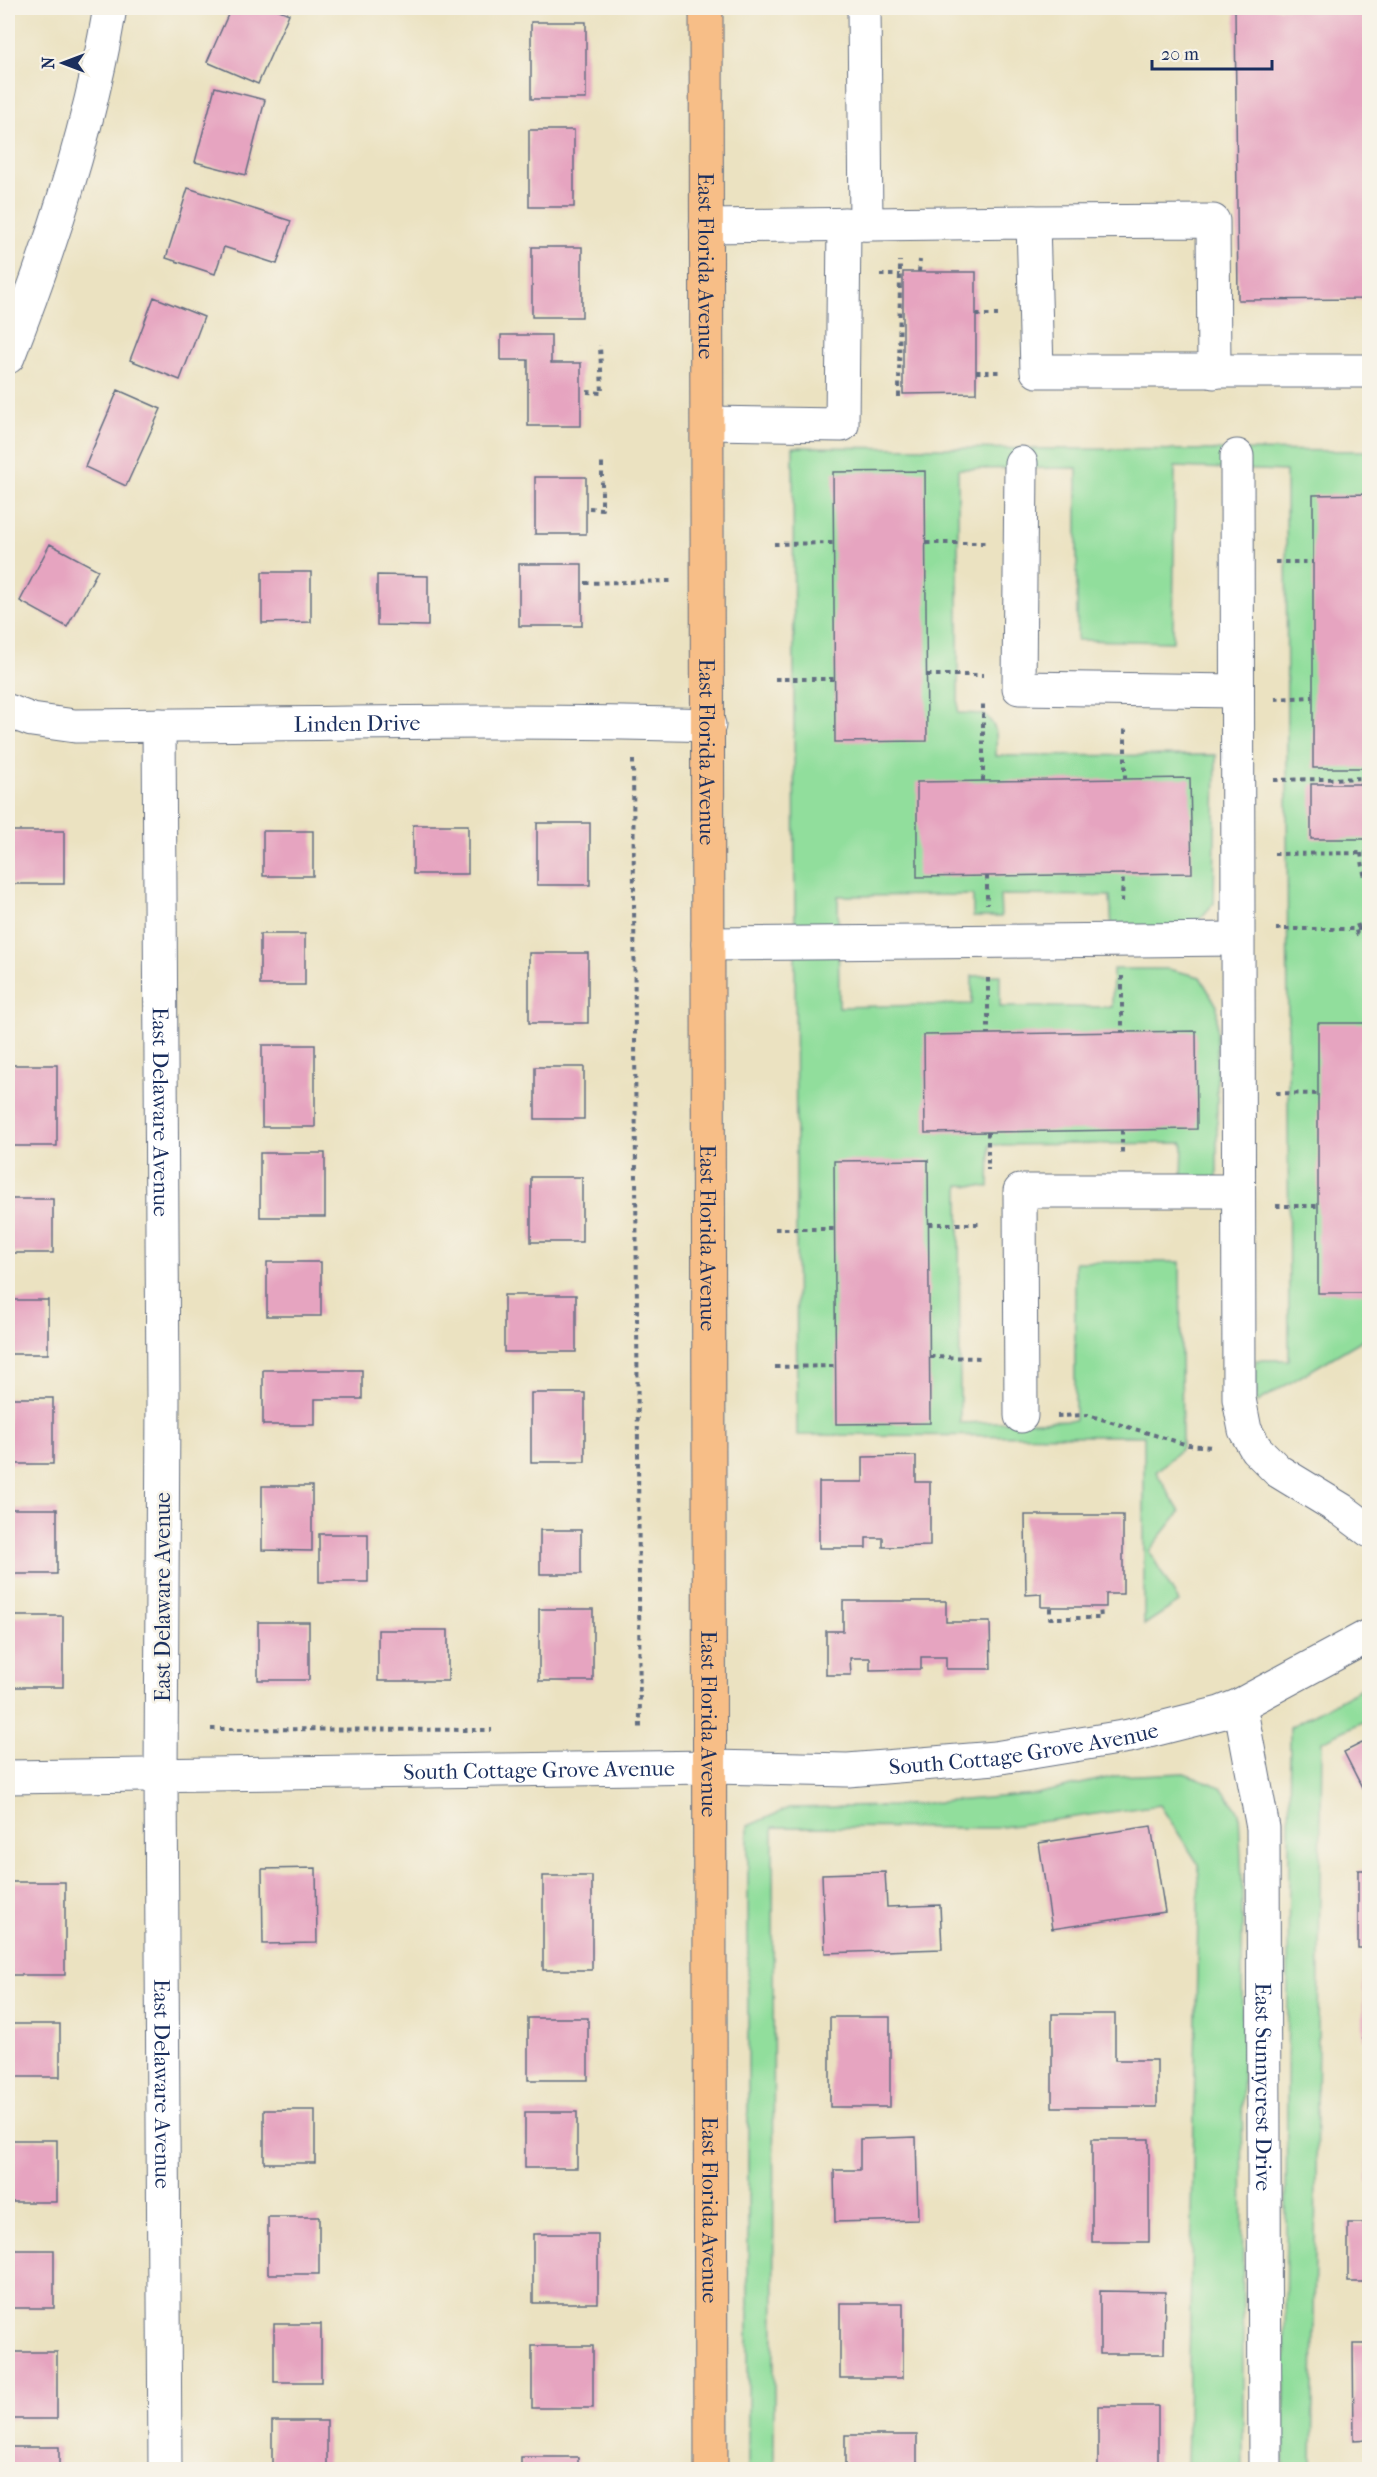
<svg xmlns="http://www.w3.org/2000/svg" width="1377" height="2477" font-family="'IM FELL French Canon',serif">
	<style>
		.green { fill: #91de9c; stroke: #56867d; stroke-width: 1.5 }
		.building { fill: #e6a4c0 }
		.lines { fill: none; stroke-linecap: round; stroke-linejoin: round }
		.minor-casing { stroke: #646e81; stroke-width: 35 }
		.major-casing { stroke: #646e81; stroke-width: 35 }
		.path { stroke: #646e81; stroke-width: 4; stroke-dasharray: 4.5 4.5; stroke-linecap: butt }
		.minor { stroke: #fff; stroke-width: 33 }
		.major { stroke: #f7be87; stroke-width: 33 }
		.labels { text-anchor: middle; stroke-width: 5; stroke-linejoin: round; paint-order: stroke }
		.street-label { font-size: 22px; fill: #1b2f5e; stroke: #f7f3e8 }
	</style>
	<rect width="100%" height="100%" fill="#f7f3e8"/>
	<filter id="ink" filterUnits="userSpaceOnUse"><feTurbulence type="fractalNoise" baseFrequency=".0167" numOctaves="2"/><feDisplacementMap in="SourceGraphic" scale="12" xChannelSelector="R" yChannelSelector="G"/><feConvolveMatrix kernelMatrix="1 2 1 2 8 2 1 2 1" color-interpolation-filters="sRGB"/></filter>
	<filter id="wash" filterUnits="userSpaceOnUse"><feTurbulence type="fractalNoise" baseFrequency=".008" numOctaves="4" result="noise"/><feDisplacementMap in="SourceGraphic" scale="24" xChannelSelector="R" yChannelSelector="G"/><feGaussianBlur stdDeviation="1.35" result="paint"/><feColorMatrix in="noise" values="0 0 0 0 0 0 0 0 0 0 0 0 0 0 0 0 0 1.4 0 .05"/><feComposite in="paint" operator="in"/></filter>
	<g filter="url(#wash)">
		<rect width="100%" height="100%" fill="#ebe2c1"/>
		<!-- green -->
		<path class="green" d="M793,447l576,4v885l-113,67v-43h33l-3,-889 -111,-4 -2,175 -96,-2v-172l-119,1v244l26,1c16,15 12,22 12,42l220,-1 -2,148 -16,18 -20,10 -66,-2 -2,-33 -110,-1 1,22h-28v-22l-135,1 1,111 133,-3v-28l28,-1v32h112l1,-38h55l32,8 17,29v172l-35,1 1,-36 -193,2 -1,42 -30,-2 1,238 115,-3v-158h105l2,186 -26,24 24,40 -31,39 30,51 -35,23v-189l-347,-1z
			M1369,1684v35l-47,22 -10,728h-28l6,-742z
			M1184,1773l37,14 18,25 3,70 1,587h-56l12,-604 -39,-60 -165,23 -222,-1 1,642h-26v-643l41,-18 104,-2 143,-12 80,-18z"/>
		<g id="blocks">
			<!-- building -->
			<path class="building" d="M231,8h44l14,6 -31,70 -51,-22z
				M1235,8h135v291l-132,1z
				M531,22h55v77h-55z
				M215,87l50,13 -19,75 -51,-13z
				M529,130h45v77h-45z
				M188,188l103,33 -14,43 -53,-17 -9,27 -49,-16z
				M532,247h50v70h-50z
				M903,272h73v121l-73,1z
				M154,297l50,20 -24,63 -50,-20z
				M501,335h50v28h30v63h-53v-66h-27z
				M118,390l43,19 -35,77 -41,-19z
				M925,471l2,270 -92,1 -2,-270z
				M535,477h51v57h-51z
				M1370,494v274h-57v-273z
				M50,544l48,26 -31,57 -47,-26z
				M519,564h63v62h-63z
				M262,572h49v50l-49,1z
				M377,575l51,1v50l-51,-1z
				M1190,778l2,95 -275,4v-95z
				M1311,784h59v55h-59z
				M537,823h53v62h-53z
				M413,825h55v49h-55z
				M11,831h53v53h-53z
				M263,831h50v45h-50z
				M260,934h45v51h-45z
				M529,953h59v70h-59z
				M1318,1023h52v270h-52z
				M1196,1031l1,98 -272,4 -1,-98z
				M262,1045h53v82h-53z
				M8,1065h49v81h-49z
				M535,1067h49v52h-49z
				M260,1153h65v64h-65z
				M928,1160l2,263 -94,1 -2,-263z
				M531,1177h51v65h-51z
				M8,1199h45v54h-45z
				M267,1262h54v54h-54z
				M504,1295h72v57h-72z
				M8,1300h40v54h-40z
				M263,1370h99v29h-47v26h-52z
				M531,1393h54v69h-54z
				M8,1398h45v66h-45z
				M916,1456v26h14v64l-47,1v-9h-17v10h-47v-66h44v-25z
				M262,1486h50v65l-50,-1z
				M8,1509h49v65h-49z
				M1025,1515h98v79h-17v13h-65v-13l-15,1z
				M540,1530h41v44h-41z
				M319,1534h49v48h-49z
				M843,1601h103v21h44l1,47h-45v-12h-25v12l-51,1v-12h-20l1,17h-25v-44h17z
				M539,1609h54v72h-54z
				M10,1616h53v71h-55z
				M258,1622h51v58h-51z
				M378,1630h70v51h-70z
				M1370,1739v64l-26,-51z
				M1151,1826l14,86 -113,17 -13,-86z
				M316,1868l1,75 -54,1 -1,-75z
				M1358,1870h12v78h-12z
				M885,1872l2,35 53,-2 2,44 -117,4 -3,-79z
				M543,1876h49v94h-49z
				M8,1882h57v93h-57z
				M1363,1972h7v67h-7z
				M1052,2014h63v46h42v47h-105z
				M830,2017h60v90h-60z
				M528,2018h60v62h-60z
				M12,2024h48v53h-48z
				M1367,2100h3v82h-3z
				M264,2110h51v53h-51z
				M525,2112h52v56h-52z
				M916,2137l2,83 -83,2 -1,-52h26v-31z
				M1092,2139h57v103h-57z
				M8,2140h49v62h-49z
				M268,2217h51v57h-51z
				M1348,2223h22v59h-22z
				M533,2234h65v69h-65z
				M8,2250h46v58h-46z
				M1100,2291l65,1 -1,62h-64z
				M840,2303h63v75h-63z
				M274,2324h47v58h-47z
				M1353,2344h17v95l-16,1z
				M532,2346h61v62h-61z
				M8,2352h49v67h-49z
				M1098,2406h60v64h-60z
				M272,2421h55v49h-55z
				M845,2435h72v35h-72z
				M8,2447h51v23h-51z
				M521,2457h57v13h-57z"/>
		</g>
	</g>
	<g filter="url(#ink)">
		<use href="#blocks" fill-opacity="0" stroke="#646e81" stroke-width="1.5"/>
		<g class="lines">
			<!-- minor casing -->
			<g class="minor-casing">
				<g id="minor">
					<path d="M864,8l2,216"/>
					<path d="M1033,222l180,-1 1,151"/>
					<path d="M706,226l327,-4 4,149h333"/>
					<path d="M8,357c44,-112 82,-230 102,-349"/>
					<path d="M708,423l134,2 2,-201"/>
					<path d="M1237,456l2,943 6,31 11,19 22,22 64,39 28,21"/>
					<path d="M1021,463l-2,225 218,3"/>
					<path id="s1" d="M8,711l24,9 43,6c211,-1 423,-8 634,-1"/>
					<path id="s2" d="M159,725l4,674 -2,376 4,695"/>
					<path d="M708,944l529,-5"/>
					<path d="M1021,1416l-1,-225h218"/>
					<path id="s3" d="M1240,1705l23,123 2,642"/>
					<path id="s4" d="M8,1777l703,-10 137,3 147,-12 134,-22 91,-23 20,-8 130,-70"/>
				</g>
			</g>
			<!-- major casing -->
			<g class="major-casing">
				<g id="major">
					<path id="s5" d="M706,8l5,2462"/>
				</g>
			</g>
			<!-- path -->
			<path class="path" d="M919,272l1,-12
				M880,275h20
				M976,315h22
				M976,372h24
				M587,392l15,1 -2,-48
				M899,397l1,-136
				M589,508l13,1v-46
				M926,543h59
				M774,544l60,-1
				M1275,562h38
				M585,583l86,-2
				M927,675h56
				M775,679h60
				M1275,699l38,-2
				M633,760l7,970
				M1125,779v-53
				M1274,780l96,-2
				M983,781v-78
				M1361,853l3,21 6,10
				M1274,854l96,-1
				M987,876v28
				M1122,902l1,-28
				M1370,918h-4l-1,25h5
				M1360,925l-5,2 2,7 3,1
				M1276,929h89
				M1122,976v56
				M988,978v56
				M1276,1093l42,1
				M1122,1130v26
				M988,1132v38
				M1276,1206h42
				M929,1224h53
				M775,1229h59
				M930,1357l53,1
				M775,1367l61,-1
				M1057,1416l31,-1 100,30 25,2
				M1050,1608v10h51l-1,-11
				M211,1729l281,1"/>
			<!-- minor -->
			<use href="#minor" class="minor"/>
			<!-- major -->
			<use href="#major" class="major"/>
		</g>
	</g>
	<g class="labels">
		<!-- street labels -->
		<g class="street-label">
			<text dy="8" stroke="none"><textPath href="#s5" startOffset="258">East Florida Avenue</textPath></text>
			<text dy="8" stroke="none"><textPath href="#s1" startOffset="351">Linden Drive</textPath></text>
			<text dy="8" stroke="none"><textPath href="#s5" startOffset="744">East Florida Avenue</textPath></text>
			<text dy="8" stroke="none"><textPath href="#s2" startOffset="387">East Delaware Avenue</textPath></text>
			<text dy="8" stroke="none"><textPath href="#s5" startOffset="1230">East Florida Avenue</textPath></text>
			<text transform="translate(162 1597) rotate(-90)" y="8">East Delaware Avenue</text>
			<text dy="8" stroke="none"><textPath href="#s5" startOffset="1716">East Florida Avenue</textPath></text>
			<text dy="8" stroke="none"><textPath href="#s4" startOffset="1017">South Cottage Grove Avenue</textPath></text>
			<text dy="8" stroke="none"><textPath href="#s4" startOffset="531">South Cottage Grove Avenue</textPath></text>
			<text dy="8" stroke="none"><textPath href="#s2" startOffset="1359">East Delaware Avenue</textPath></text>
			<text dy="8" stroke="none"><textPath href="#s3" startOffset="384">East Sunnycrest Drive</textPath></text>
			<text dy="8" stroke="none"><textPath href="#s5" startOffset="2202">East Florida Avenue</textPath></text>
		</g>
	</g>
	<!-- margin -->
	<rect width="1377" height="2477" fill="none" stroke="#f7f3e8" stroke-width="30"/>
	<!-- north arrow -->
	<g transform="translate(63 63) rotate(270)" stroke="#f7f3e8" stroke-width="4.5" paint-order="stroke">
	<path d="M0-4.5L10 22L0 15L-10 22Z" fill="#1b2f5e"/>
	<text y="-9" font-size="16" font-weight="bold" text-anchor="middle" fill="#1b2f5e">N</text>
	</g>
	<!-- scale -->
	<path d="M1152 60v9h120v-9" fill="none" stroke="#1b2f5e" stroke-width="3"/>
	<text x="1161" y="60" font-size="18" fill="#1b2f5e" stroke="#f7f3e8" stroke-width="4.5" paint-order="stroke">20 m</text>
</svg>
